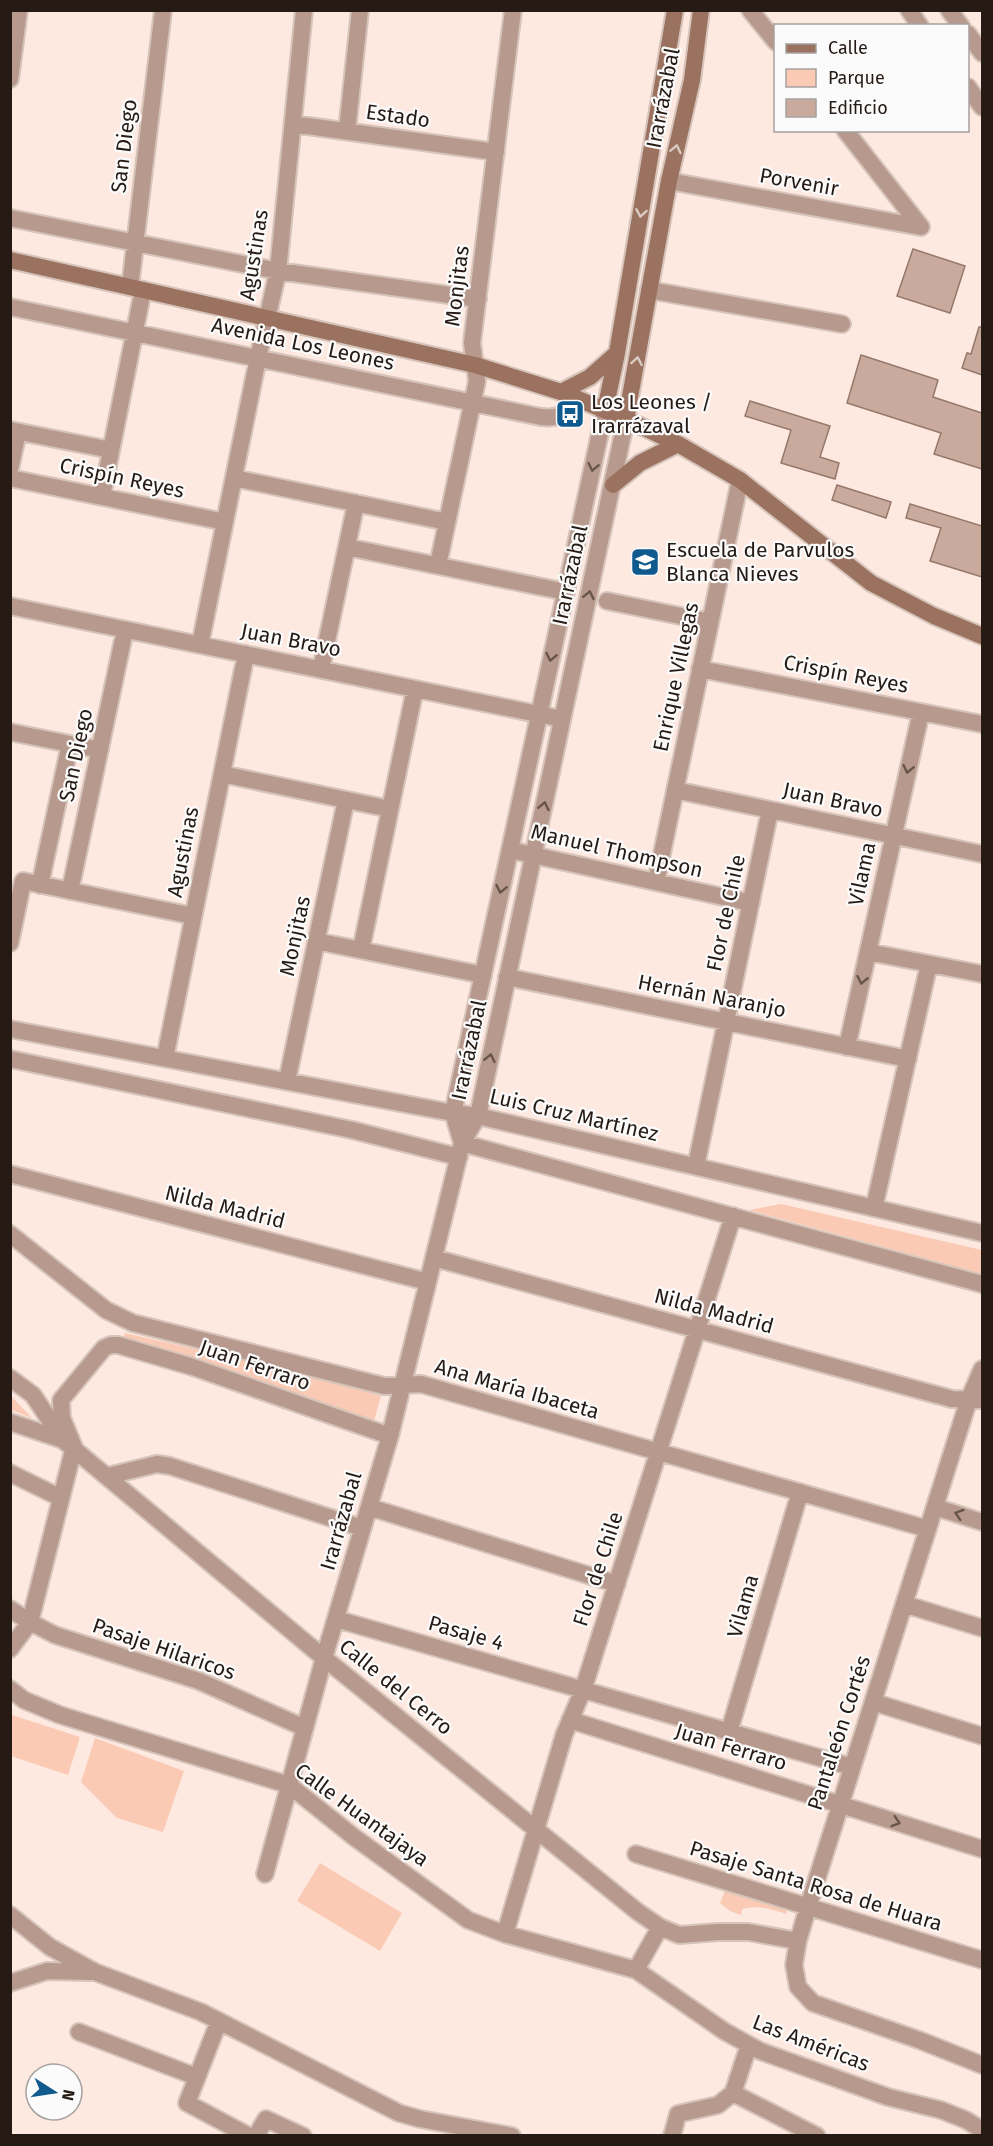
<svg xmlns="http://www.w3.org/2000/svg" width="993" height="2146" font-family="'Fira Sans',sans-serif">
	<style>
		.green { fill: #facab5 }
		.building { fill: #caaa9c; stroke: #96786a; stroke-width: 1.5 }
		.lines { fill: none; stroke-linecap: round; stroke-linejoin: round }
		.minor-casing { stroke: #d6c4bb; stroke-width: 20 }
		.tertiary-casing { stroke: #d6c4bb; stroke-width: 20 }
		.secondary-casing { stroke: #d6c4bb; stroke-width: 20 }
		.minor { stroke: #b79a8d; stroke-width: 16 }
		.tertiary { stroke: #b79a8d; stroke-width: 16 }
		.secondary { stroke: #9b725f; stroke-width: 16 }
		.oneway { stroke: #d9cbc4 }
		.oneway2 { stroke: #67544b }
		.labels { text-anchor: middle; stroke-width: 4.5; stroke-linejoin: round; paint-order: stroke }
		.street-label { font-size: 21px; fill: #261a15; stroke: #fbfbfb }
		.poi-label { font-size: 21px; fill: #261a15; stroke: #fbfbfb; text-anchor: start }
	</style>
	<rect width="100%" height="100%" fill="#fde9e0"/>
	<!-- green -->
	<path class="green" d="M781,1204l201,46v24l-233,-64z
		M125,1333l187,43 69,20 -7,25 -251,-83z
		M11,1396l21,22 -21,-8z
		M12,1715l68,22 -12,38 -57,-19z
		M95,1738l89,33 -21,61 -46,-14 -36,-36z
		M320,1863l82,50 -22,38 -83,-50z
		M726,1888l61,19 -1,7c-14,-5 -29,-9 -44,-5l-1,6 -11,-4 -10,-8z"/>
	<!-- building -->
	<path class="building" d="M913,249l52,17 -15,47 -53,-17z
		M979,327h3v48l-20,-7 5,-15 4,1z
		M861,355l77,25 -5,17 49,16v56l-48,-15 7,-21 -94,-30z
		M750,401l80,25 -10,31 19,6 -4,16 -54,-16 10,-33 -46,-14z
		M837,485l54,17 -5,16 -54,-18z
		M910,504l72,22v51l-52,-16 11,-33 -35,-10z"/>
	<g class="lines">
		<!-- minor casing -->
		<g class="minor-casing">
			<path id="minor" d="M750,10l26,32
				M10,79l9,-69
				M293,124l203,28
				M845,130l76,97
				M347,131l13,-121
				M669,181l252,46
				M10,218l268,53 200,28
				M130,287l33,-277
				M649,290l193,34
				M10,307l531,110c17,2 29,-3 37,-18
				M10,430l101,20
				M10,469l8,-37
				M10,478l215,44
				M234,478l213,44
				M102,496l41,-206
				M347,547l219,45
				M438,565l39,-184 -5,-38 41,-333
				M607,601l103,21
				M10,606l552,113
				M200,645l58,-287 20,-87 26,-261
				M321,669l35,-166
				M700,669l282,55
				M10,732l90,18
				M222,774l168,35
				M675,790l307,64
				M510,850l241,53
				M656,882l84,-402
				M40,885l30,-141
				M70,891l55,-261
				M316,941l167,34
				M10,943l13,-62 170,35
				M361,950l54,-261
				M868,952l114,22
				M507,977l401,82
				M10,1029l443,84 9,30
				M847,1047l74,-335
				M165,1058l81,-404
				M10,1059l342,71 107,27
				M287,1081l59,-281
				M462,1143l520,141
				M696,1166l74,-356
				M10,1174l418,108
				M874,1208l55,-244
				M10,1234l96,76 27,13 251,63 37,-2 507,145
				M434,1258l518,141 30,1
				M982,1369l-13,30 -161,508 -10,34 -4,24 4,22 15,16 106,37 63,25
				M10,1378l23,17 30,45 261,218 314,254 22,15 19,8 39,-3h30l50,9
				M10,1422l53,18
				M10,1473l51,25
				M108,1476l49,-12 13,2 192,62
				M369,1507l248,77
				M935,1507l47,15
				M904,1604l78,24
				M10,1609l20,13 25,13 144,46 106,47
				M336,1619l516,148
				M10,1649l20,-27 44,-175 -12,-29 -1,-18 43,-52 7,-3h7l75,22 197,69
				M10,1689l14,11 36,15 229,70 65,52 114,83 37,14 131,36 24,-43
				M873,1702l109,34
				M570,1720l412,129
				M729,1732l71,-240
				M636,1854l346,106
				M265,1874l59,-216 66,-222 72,-293 16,-27
				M10,1915l40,32 45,25 106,40 198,101 21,6 92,17
				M505,1934l59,-199 19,-45 150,-474
				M636,1970l88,61 36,20 128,46 53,13 25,10 16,10
				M10,1983l37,-12 44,1
				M219,2021l-32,82 62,33
				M79,2032l118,45
				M733,2093l84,43
				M256,2136l10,-17 37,17
				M672,2136l6,-22 40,-9 15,-12 16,-48"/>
		</g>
		<!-- tertiary casing -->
		<g class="tertiary-casing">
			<path id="tertiary" d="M909,10l11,16
				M949,10l12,16
				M968,34l14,19
				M968,87l14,20
				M605,410l-152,703 25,3 504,117
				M478,1116l148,-697"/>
		</g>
		<!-- secondary casing -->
		<g class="secondary-casing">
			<path id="secondary" d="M10,260l465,105 86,27 65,27 52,25 62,36 131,103 63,33 48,20
				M561,392l29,-15 27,-24
				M605,410l12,-57 58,-343
				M626,419l43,-238 23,-101 9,-70
				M613,485l27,-22 38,-19"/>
		</g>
		<!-- minor -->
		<use href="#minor" class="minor"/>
		<!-- tertiary -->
		<use href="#tertiary" class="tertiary"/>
		<!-- secondary -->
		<use href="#secondary" class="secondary"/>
	</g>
	<!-- one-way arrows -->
	<defs><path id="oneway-chevron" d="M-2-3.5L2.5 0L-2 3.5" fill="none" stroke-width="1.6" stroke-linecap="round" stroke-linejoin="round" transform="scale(1.5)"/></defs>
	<g class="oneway">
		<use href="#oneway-chevron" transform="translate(676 149) rotate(-78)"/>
		<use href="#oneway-chevron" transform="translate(641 213) rotate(100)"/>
		<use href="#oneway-chevron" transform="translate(637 361) rotate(-80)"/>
	</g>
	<g class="oneway2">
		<use href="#oneway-chevron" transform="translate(593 467) rotate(102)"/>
		<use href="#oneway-chevron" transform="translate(589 595) rotate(-78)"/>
		<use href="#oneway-chevron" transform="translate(551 657) rotate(102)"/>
		<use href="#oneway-chevron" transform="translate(908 769) rotate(102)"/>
		<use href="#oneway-chevron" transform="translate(544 806) rotate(-78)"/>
		<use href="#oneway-chevron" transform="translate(501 889) rotate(102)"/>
		<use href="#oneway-chevron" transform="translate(862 980) rotate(102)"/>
		<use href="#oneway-chevron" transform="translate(490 1058) rotate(-78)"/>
		<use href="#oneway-chevron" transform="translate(959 1514) rotate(-162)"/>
		<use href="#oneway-chevron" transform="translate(896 1822) rotate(17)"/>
	</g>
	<!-- icons -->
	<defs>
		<g id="bus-square" transform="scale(1.5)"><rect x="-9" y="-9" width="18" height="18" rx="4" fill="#115a8e" stroke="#fbfbfb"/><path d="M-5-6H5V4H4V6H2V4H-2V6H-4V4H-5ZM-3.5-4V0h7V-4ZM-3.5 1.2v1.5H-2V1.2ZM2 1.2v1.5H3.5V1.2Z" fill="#fff"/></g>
		<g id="school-square" transform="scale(1.5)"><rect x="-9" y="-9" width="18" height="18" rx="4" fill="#115a8e" stroke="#fbfbfb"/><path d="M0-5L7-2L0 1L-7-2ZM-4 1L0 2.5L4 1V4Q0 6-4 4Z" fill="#fff"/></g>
	</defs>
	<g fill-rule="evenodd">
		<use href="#bus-square" x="570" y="414"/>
		<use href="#school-square" x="645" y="562"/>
	</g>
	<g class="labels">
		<!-- street labels -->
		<g class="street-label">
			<text transform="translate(663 98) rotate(-79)" y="7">Irarrázabal</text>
			<text transform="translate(398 116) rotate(8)" y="7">Estado</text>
			<text transform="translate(124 146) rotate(-83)" y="7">San Diego</text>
			<text transform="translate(799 182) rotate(10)" y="7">Porvenir</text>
			<text transform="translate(254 255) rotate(-81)" y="7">Agustinas</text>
			<text transform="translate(457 286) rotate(-83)" y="7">Monjitas</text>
			<text transform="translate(303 344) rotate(12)" y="7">Avenida Los Leones</text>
			<text transform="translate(122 478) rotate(12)" y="7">Crispín Reyes</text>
			<text transform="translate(570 575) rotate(-78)" y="7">Irarrázabal</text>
			<text transform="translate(291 640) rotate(11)" y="7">Juan Bravo</text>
			<text transform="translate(846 674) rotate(11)" y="7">Crispín Reyes</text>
			<text transform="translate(676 677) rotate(-78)" y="7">Enrique Villegas</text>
			<text transform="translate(76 755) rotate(-78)" y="7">San Diego</text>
			<text transform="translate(833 800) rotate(12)" y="7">Juan Bravo</text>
			<text transform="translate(617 851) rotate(13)" y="7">Manuel Thompson</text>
			<text transform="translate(183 852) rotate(-79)" y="7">Agustinas</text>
			<text transform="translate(862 874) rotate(-78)" y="7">Vilama</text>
			<text transform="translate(726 913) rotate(-78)" y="7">Flor de Chile</text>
			<text transform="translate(295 936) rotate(-78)" y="7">Monjitas</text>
			<text transform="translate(712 996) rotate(11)" y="7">Hernán Naranjo</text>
			<text transform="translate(469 1050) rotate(-78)" y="7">Irarrázabal</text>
			<text transform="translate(574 1115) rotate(13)" y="7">Luis Cruz Martínez</text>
			<text transform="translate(225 1207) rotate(14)" y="7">Nilda Madrid</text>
			<text transform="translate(714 1311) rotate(15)" y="7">Nilda Madrid</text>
			<text transform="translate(255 1365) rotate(19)" y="7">Juan Ferraro</text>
			<text transform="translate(517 1389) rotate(16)" y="7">Ana María Ibaceta</text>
			<text transform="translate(341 1521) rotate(-74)" y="7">Irarrázabal</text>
			<text transform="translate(598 1569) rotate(-72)" y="7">Flor de Chile</text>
			<text transform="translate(743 1606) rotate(-74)" y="7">Vilama</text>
			<text transform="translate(466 1633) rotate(16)" y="7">Pasaje 4</text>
			<text transform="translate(164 1649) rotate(19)" y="7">Pasaje Hilaricos</text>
			<text transform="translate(396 1687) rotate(39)" y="7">Calle del Cerro</text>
			<text transform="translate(839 1733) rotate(-72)" y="7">Pantaleón Cortés</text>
			<text transform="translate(731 1747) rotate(17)" y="7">Juan Ferraro</text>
			<text transform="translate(362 1815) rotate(36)" y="7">Calle Huantajaya</text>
			<text transform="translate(816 1886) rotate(17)" y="7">Pasaje Santa Rosa de Huara</text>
			<text transform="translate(811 2043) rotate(21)" y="7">Las Américas</text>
		</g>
		<!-- poi labels -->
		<g class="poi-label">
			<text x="591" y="409">Los Leones /<tspan x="591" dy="24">Irarrázaval</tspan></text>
			<text x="666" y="557">Escuela de Parvulos<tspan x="666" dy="24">Blanca Nieves</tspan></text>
		</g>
	</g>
	<!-- border -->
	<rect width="993" height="2146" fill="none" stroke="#261a15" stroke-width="24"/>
	<!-- legend -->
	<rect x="774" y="24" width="195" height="108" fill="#fbfbfb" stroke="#a6a19f" stroke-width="1.5"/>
	<rect x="786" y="44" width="30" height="9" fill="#9b725f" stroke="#a6a19f" stroke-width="1.5"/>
	<text x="828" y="54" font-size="18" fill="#261a15">Calle</text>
	<rect x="786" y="69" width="30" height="18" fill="#facab5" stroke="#a6a19f" stroke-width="1.5"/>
	<text x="828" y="84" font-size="18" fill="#261a15">Parque</text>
	<rect x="786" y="99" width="30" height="18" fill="#caaa9c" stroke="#a6a19f" stroke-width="1.5"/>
	<text x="828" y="114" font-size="18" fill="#261a15">Edificio</text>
	<!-- north arrow -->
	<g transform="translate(54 2092) rotate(102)"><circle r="28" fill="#fbfbfb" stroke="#a6a19f" stroke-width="1.5"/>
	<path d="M0-4.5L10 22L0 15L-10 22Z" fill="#115a8e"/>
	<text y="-9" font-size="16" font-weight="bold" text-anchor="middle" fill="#261a15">N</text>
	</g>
</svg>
